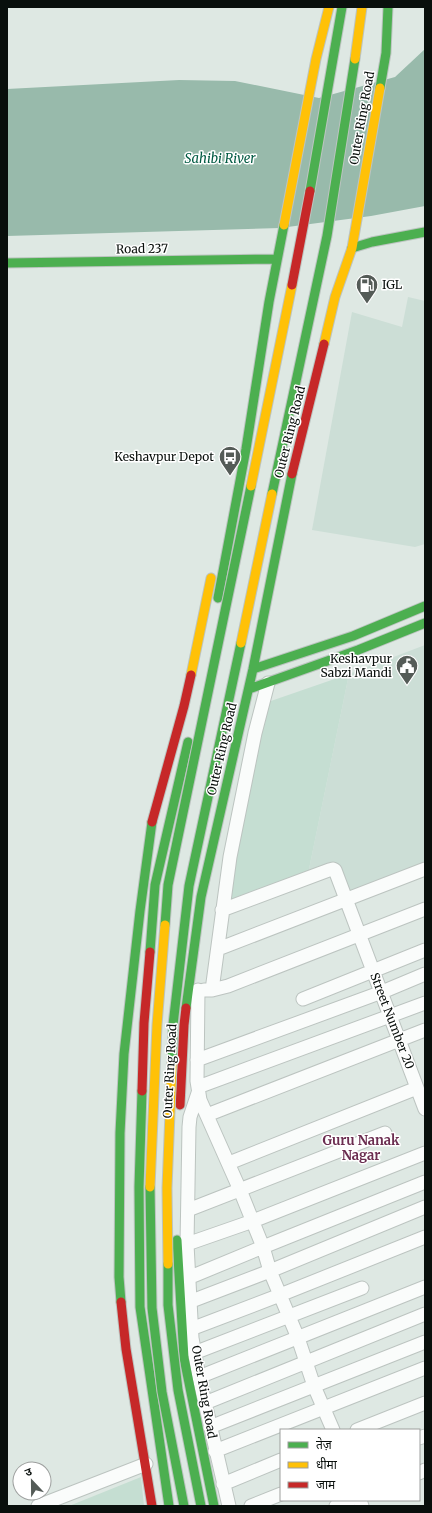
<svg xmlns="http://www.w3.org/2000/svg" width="432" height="1513" font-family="Merriweather,'Noto Sans Devanagari',serif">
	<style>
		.built { fill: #ccded6 }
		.green { fill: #c5ded2 }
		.water { fill: #98baab }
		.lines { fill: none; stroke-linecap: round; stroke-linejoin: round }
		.street-casing { stroke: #bcc4c0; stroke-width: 15 }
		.fast-casing { stroke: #bcc4c0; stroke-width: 11 }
		.slow-casing { stroke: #bcc4c0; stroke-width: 11 }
		.jam-casing { stroke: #bcc4c0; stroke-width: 11 }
		.street { stroke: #fafcfb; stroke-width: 13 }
		.fast { stroke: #4caf50; stroke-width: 9 }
		.slow { stroke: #ffc107; stroke-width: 9 }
		.jam { stroke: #c62828; stroke-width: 9 }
		.fast-bridge-casing { stroke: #bcc4c0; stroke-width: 11; stroke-linecap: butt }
		.slow-bridge-casing { stroke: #bcc4c0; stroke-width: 11; stroke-linecap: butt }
		.jam-bridge-casing { stroke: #bcc4c0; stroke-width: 11; stroke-linecap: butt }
		.fast-bridge { stroke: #4caf50; stroke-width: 9 }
		.slow-bridge { stroke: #ffc107; stroke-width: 9 }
		.jam-bridge { stroke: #c62828; stroke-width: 9 }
		.labels { text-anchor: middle; stroke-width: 3; stroke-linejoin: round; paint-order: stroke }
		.street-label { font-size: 12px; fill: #090f0c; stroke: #fff }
		.poi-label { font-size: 12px; fill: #090f0c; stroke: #fff; text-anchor: end }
		.water-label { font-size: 13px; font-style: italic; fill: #005a42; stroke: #fff }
		.neighbourhood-label { font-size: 13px; font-weight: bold; fill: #6b2d50; stroke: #fff }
	</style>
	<rect width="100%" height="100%" fill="#dee8e3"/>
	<!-- built -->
	<path class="built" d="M408,297l17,4v243l-10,3 -103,-17 40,-218 50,15z
		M425,645v223l-78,30 -13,-34 -26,10 41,-200z"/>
	<!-- green -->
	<path class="green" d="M349,674l-41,200 -83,28 43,-200z
		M141,1477l3,29h-75z"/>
	<!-- water -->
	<path class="water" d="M425,49v157l-54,10 -91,12 -273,8v-147l172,-9 56,1 84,17 76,-21z"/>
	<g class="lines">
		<!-- street casing -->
		<g class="street-casing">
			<path id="street" d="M222,910l107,-40 4,-1 2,1 90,239
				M218,949l207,-80
				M198,990l-1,91 3,19 40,90 23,57 7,24 28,67 16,48 19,44
				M204,990h8l16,-4 197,-77
				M212,990l18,-133 25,-124 13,-50
				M303,999l122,-49
				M197,1060l185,-68 43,-18
				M198,1087l227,-84
				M198,1093l-8,24 -1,10 -2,117 5,94 7,39 30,129
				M207,1115l218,-85
				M229,1163l188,-75
				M188,1210l197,-77
				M187,1244l66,-23 172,-68
				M188,1278l75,-31 162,-65
				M189,1302l81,-31 155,-64
				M191,1329l89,-34 145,-58
				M194,1353l168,-65
				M199,1377l226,-90
				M205,1403l220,-89
				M210,1427l215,-85
				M357,1430l68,-27
				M419,1438l6,-2
				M215,1451l210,-83
				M419,1473l6,-3
				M223,1484l58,-24
				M360,1500l2,6
				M38,1506l108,-42
				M251,1506l30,-12
				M336,1506l14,-6"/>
		</g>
		<!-- fast casing -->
		<g class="fast-casing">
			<path id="fast" d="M380,88l6,-35 2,-46
				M352,248l20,-6 53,-10
				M7,263l270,-4
				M218,598l28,-149 23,-147 15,-77
				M253,669l100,-33 72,-30
				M249,689l109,-39 67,-27
				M150,952l5,-67 33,-143
				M186,1008l15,-111 52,-228 39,-195
				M142,1091l-3,96 1,120 29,199
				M177,1240l7,118 30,148
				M121,1302l-2,-25 1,-144 4,-79 16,-143 12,-89"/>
		</g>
		<!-- slow casing -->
		<g class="slow-casing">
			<path id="slow" d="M284,225l32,-166 13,-52
				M324,344l11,-47 17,-49 28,-160
				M191,675l20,-97"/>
		</g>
		<!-- jam casing -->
		<g class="jam-casing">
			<path id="jam" d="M292,474l32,-130
				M152,822l32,-116 7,-31
				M142,1091l2,-68 6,-71
				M180,1105l4,-80 2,-17
				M121,1302l5,47 26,157"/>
		</g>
		<!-- street -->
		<use href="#street" class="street"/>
		<!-- fast -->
		<use href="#fast" class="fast"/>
		<!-- slow -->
		<use href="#slow" class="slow"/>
		<!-- jam -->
		<use href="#jam" class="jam"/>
		<!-- fast-bridge casing -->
		<g class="fast-bridge-casing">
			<path id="fast-bridge" d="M310,191l32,-184
				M272,494l55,-258 28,-177
				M165,925l3,-40 83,-399
				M172,1062l1,-37 16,-139 52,-243
				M150,1187l2,121 10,84 22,114
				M168,1264v41l10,85 23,116"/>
		</g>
		<!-- slow-bridge casing -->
		<g class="slow-bridge-casing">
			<path id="slow-bridge" d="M355,59l7,-52
				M251,486l41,-201
				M241,643l31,-149
				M150,1187l7,-162 8,-100
				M168,1264l-1,-76 5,-126"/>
		</g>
		<!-- jam-bridge casing -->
		<g class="jam-bridge-casing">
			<path id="jam-bridge" d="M292,285l18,-94"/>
		</g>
		<!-- fast-bridge -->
		<use href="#fast-bridge" class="fast-bridge"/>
		<!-- slow-bridge -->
		<use href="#slow-bridge" class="slow-bridge"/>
		<!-- jam-bridge -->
		<use href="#jam-bridge" class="jam-bridge"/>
	</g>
	<!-- icons -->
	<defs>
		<g id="fuel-pin" transform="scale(1.15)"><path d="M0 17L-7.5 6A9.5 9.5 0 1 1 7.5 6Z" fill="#545b57" stroke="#fff"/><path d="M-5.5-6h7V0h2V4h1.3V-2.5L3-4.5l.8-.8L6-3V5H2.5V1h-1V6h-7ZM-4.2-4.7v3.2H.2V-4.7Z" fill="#fff"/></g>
		<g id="bus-pin" transform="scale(1.15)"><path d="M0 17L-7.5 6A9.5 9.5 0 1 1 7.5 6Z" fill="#545b57" stroke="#fff"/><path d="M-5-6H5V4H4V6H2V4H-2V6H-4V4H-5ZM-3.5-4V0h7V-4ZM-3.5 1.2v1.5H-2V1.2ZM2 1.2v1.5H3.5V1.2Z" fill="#fff"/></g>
		<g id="civic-pin" transform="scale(1.15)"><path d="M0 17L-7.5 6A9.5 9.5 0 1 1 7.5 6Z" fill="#545b57" stroke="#fff"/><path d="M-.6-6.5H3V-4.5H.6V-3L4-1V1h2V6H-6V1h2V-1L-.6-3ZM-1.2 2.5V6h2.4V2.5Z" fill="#fff"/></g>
	</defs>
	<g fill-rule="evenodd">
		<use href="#fuel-pin" x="367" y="285"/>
		<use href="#bus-pin" x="230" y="457"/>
		<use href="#civic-pin" x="407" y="666"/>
	</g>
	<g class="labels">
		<!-- street labels -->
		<g class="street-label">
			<text transform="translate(362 118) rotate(-80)" y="4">Outer Ring Road</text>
			<text transform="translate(142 249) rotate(-1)" y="4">Road 237</text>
			<text transform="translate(290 432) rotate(-76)" y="4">Outer Ring Road</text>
			<text transform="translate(222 749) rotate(-77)" y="4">Outer Ring Road</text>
			<text transform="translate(392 1021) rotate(69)" y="4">Street Number 20</text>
			<text transform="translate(170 1071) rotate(-87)" y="4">Outer Ring Road</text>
			<text transform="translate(204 1392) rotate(80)" y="4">Outer Ring Road</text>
		</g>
		<!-- poi labels -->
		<g class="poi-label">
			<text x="382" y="289" text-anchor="start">IGL</text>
			<text x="214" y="461">Keshavpur Depot</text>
			<text x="392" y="663">Keshavpur<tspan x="392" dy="14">Sabzi Mandi</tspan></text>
		</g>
		<!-- water labels -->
		<g class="water-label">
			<text x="220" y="163">Sahibi River</text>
		</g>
		<!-- neighbourhood labels -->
		<g class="neighbourhood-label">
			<text x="361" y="1145">Guru Nanak<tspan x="361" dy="15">Nagar</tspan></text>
		</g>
	</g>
	<!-- border -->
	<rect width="432" height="1513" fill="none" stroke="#090f0c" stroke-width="16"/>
	<!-- legend -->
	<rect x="280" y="1429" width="140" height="72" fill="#ffffff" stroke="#9d9f9e"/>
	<rect x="288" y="1442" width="20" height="6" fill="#4caf50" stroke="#9d9f9e"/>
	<text x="316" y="1449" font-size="12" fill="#090f0c">तेज़</text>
	<rect x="288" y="1462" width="20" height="6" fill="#ffc107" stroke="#9d9f9e"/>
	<text x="316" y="1469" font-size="12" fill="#090f0c">धीमा</text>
	<rect x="288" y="1482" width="20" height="6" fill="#c62828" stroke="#9d9f9e"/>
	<text x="316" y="1489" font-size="12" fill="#090f0c">जाम</text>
	<!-- north arrow -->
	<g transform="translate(32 1481) rotate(338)"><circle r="19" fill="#ffffff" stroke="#9d9f9e"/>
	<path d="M0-3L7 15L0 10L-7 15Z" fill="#545b57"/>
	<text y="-6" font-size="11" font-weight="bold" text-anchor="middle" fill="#090f0c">उ</text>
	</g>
</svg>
